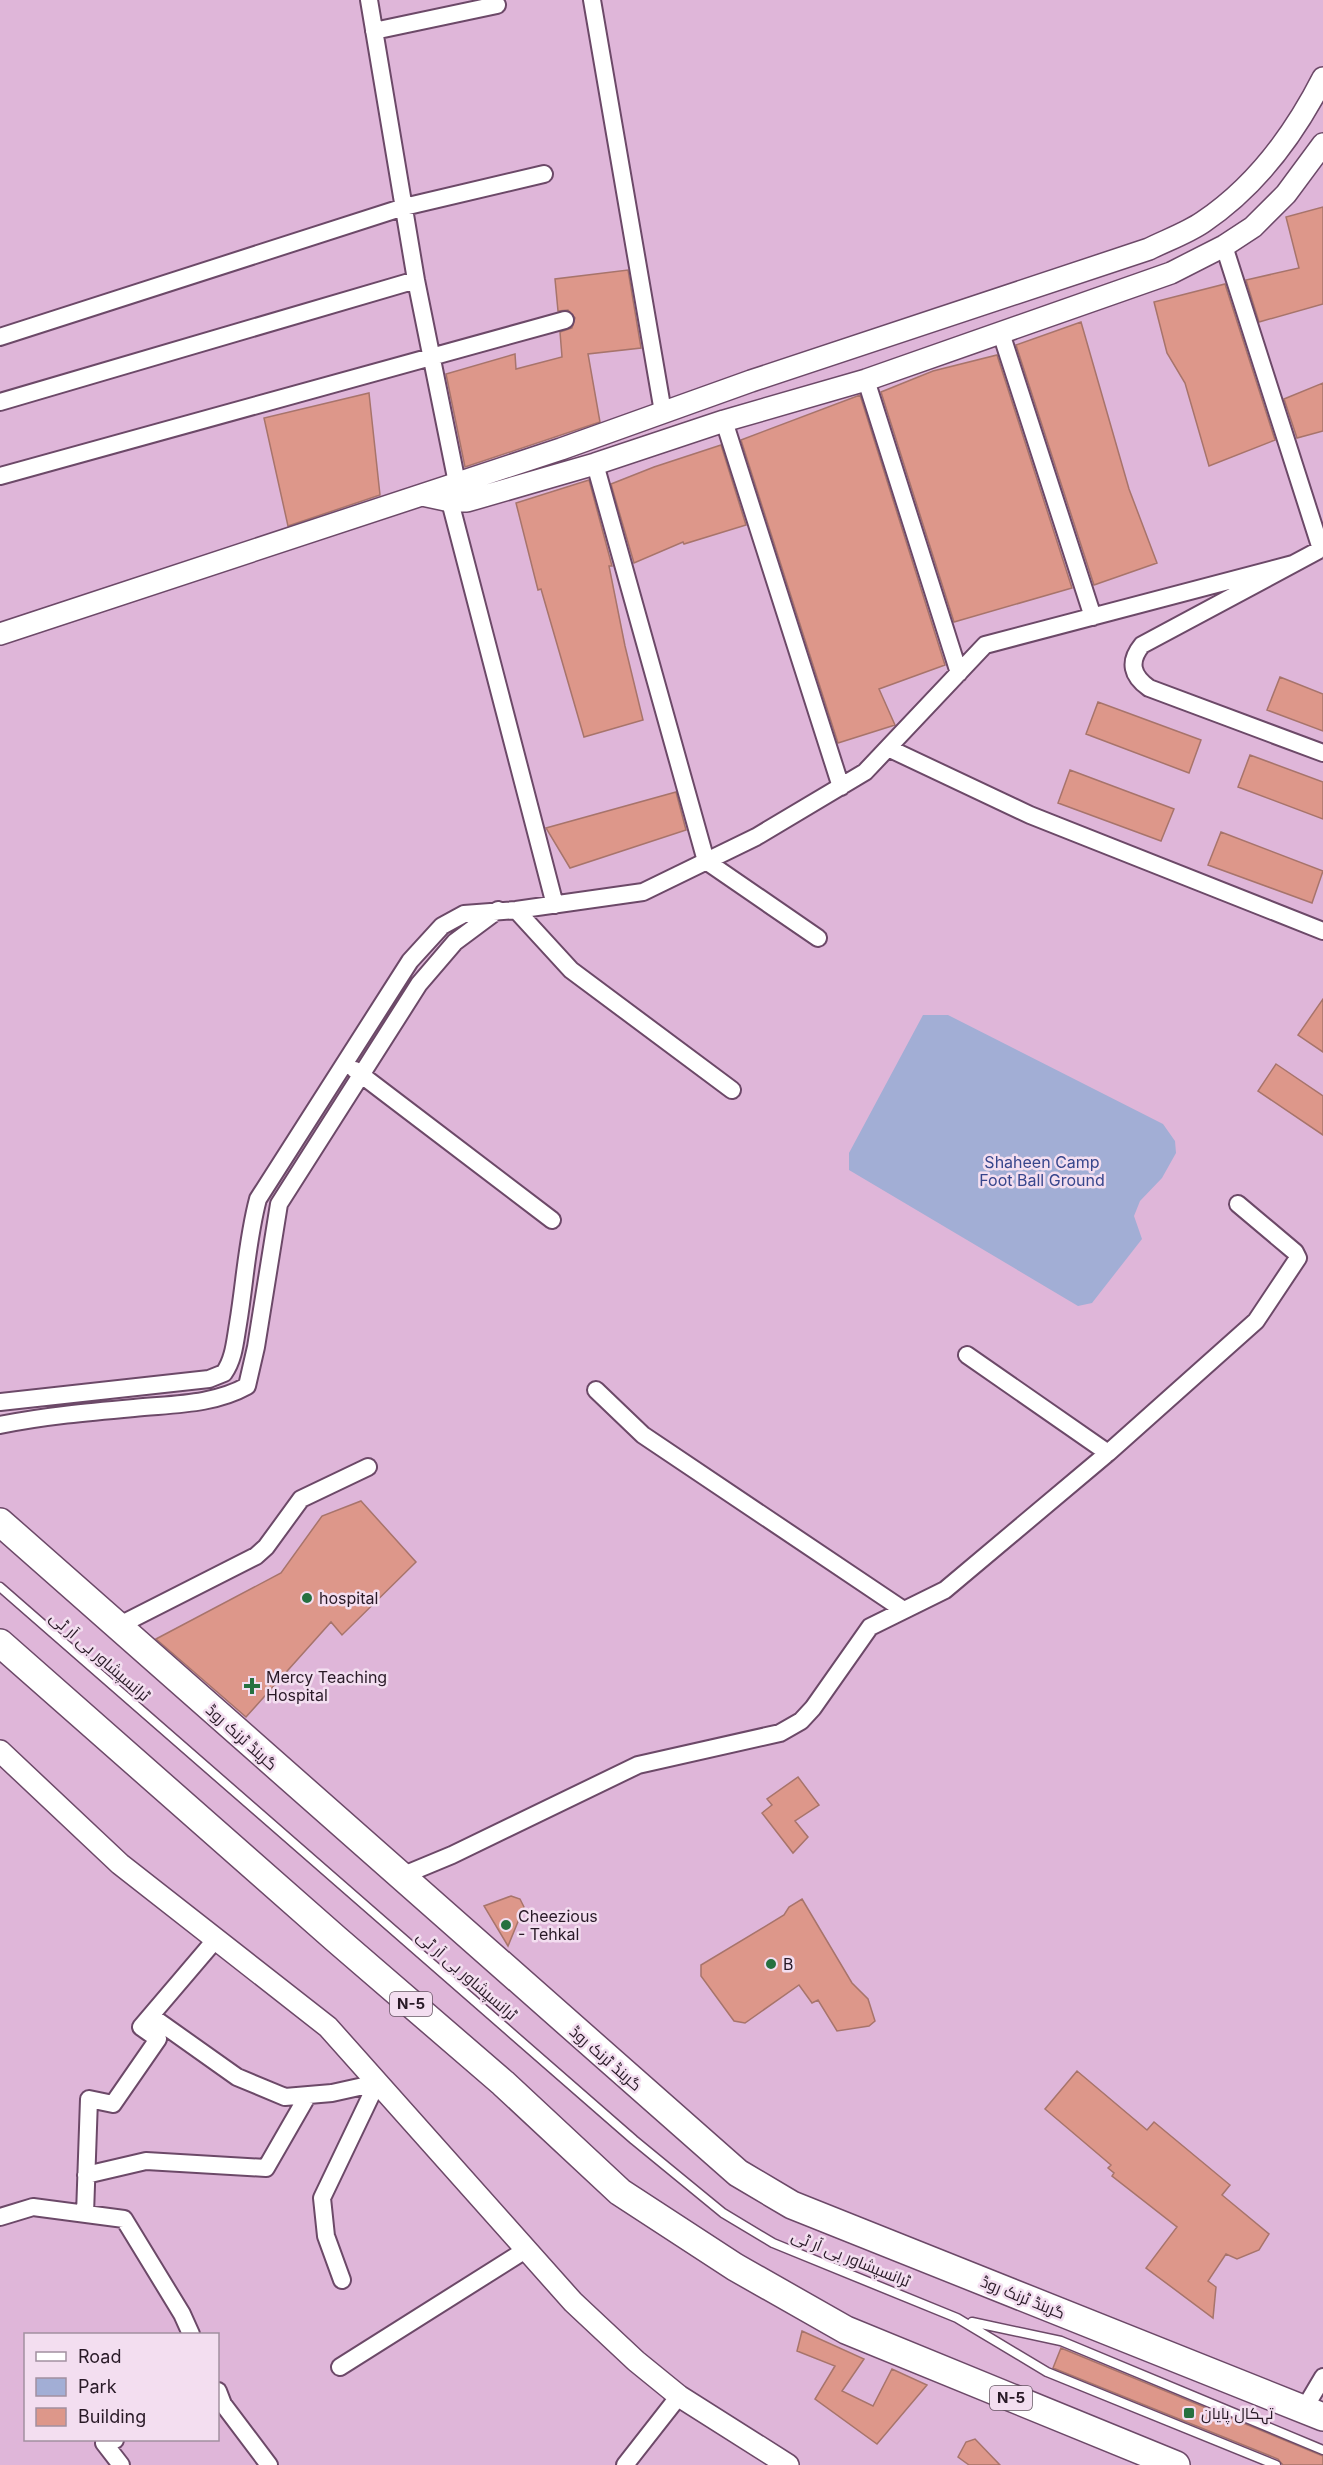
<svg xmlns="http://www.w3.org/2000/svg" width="1323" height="2465" font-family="Inter,Cairo,sans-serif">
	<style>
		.green { fill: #a2aed5 }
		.building { fill: #dd978a; stroke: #a7746b; stroke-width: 1.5 }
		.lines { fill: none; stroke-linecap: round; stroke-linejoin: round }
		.service-casing { stroke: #6c4968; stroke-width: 11 }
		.minor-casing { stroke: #6c4968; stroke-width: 20 }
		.tertiary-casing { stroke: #6c4968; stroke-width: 24 }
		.trunk-casing { stroke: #6c4968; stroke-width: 30 }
		.service { stroke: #fff; stroke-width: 8 }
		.minor { stroke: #fff; stroke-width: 16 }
		.tertiary { stroke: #fff; stroke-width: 21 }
		.trunk { stroke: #fff; stroke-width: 27 }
		.poi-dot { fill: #267140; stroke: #f3def0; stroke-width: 2 }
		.labels { text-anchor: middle; stroke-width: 5; stroke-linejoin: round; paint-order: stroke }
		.shield { fill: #f3def0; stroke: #665563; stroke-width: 1.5 }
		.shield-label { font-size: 15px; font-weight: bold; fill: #291a27 }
		.park-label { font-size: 16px; fill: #37468c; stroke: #f3def0 }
		.poi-label { font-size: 16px; fill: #291a27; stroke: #f3def0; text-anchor: start }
		.street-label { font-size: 16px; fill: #291a27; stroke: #f3def0 }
	</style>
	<rect width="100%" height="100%" fill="#dfb6d9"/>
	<!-- green -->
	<path class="green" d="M923,1015h25l215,109 12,17 1,12 -14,25 -22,23 -6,15 8,23 -50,64 -14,3 -229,-136v-17z"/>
	<!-- building -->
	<path class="building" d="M1323,207v97l-64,18 -13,-42 53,-12 -13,-51z
		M628,270l13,78 -53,6 12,68 -135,45 -19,-93 69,-20 1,15 46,-12 -2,-25 12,-4 3,-10 -7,-8 -10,1 -3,-32z
		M1225,284l50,156 -66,26 -24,-83 -18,-30 -13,-51z
		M1081,322l48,167 28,74 -63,22 -78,-240z
		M997,355l75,233 -118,34 -73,-230 52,-21z
		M1323,383v48l-26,7 -13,-39z
		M369,393l11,102 -92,31 -24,-108z
		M860,395l85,270 -66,24 16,36 -57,18 -97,-303z
		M721,445l25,80 -62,19 -1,-2 -49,21 -23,-79 43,-17z
		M589,480l23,86h-3l16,80 18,74 -59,17 -43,-148 -3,1 -22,-87z
		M1280,677l43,17v37l-56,-21z
		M1098,702l103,38 -12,33 -103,-39z
		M1250,755l73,27v37l-85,-32z
		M1070,770l104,39 -13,32 -103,-38z
		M676,792l10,38 -116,38 -24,-40z
		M1221,832l102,39 -11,32 -104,-38z
		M1323,999v53l-25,-17z
		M1276,1064l47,32v39l-65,-44z
		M361,1501l55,61 -74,73 -11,-13 -85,95 -90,-78 125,-66 41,-57z
		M798,1777l21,28 -24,16 13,16 -15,16 -31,-40 10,-8 -5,-6z
		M511,1896l9,3 4,8 -16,39 -24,-40z
		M802,1899l50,84 16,16 7,22 -6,5 -32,5 -19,-31 -6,3 -13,-18 -54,38 -11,-2 -33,-45v-11l83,-50 5,-8z
		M1077,2071l70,59 7,-8 76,63 -8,10 47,39 -10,16 -22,9 -11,-5 -18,27 8,6 -3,31 -67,-50 31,-41 -65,-51 2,-3 -6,-5 3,-3 -66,-56z
		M802,2331l62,28 -22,32 31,15 19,-37 35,16 -50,59 -62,-45 20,-33 -38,-15z
		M1061,2348l262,108v9h-40l-5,-6 -225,-91z
		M975,2439l25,26h-31l-11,-8 8,-15z"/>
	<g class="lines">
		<!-- service casing -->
		<g class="service-casing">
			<path id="service" d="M0,1587l634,553 89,73 50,30 184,75 90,54 229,93
				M972,2322l89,19 262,109"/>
		</g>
		<!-- minor casing -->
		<g class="minor-casing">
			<path id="minor" d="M369,0l47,280 41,203
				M592,0l71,412
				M374,31l123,-26
				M1224,246l97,303
				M1001,333l92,284
				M0,337l404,-130 140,-33
				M866,380l93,293
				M0,402l416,-122
				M724,421l117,366
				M595,464l111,397 112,77
				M0,476l565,-156
				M447,490l108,415
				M1323,548l-181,97c-14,17 -10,31 7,43l174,65
				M888,748l142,67 293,116
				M516,910l55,60 161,120
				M355,1070l197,150
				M967,1355l141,98
				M596,1390l47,45 259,174
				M0,1402l209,-23 15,-6c10,-14 11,-32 14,-49 7,-42 9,-84 20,-125l152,-238 32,-35 22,-12 52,-4 127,-18 113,-55 109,-65 120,-127 308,-81
				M0,1425c44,-9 89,-13 134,-17 38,-4 79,-3 113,-22l9,-39 23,-143 140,-220 36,-42 43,-32
				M118,1626l138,-70 10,-9 35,-48 67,-32
				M399,1877l53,-22 186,-90 142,-32 21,-12 12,-13 57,-81 75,-37 163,-137 148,-132 42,-63 -3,-6 -57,-48
				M151,2016l86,61 48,20 47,-4 45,-10
				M86,2175l60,-14 120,7 42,-73
				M85,2214l4,-115 24,5 45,-65 -17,-12 75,-88
				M0,2217l33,-10 91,12 58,95 9,20
				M342,2280l-16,-44 -4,-38 55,-115
				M340,2367l187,-118
				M218,2391l5,13 46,61
				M1304,2409l19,-32
				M115,2440l-11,3 17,22
				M625,2465l54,-69"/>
		</g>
		<!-- tertiary casing -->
		<g class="tertiary-casing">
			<path id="tertiary" d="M422,495l28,6h17l128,-37 129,-43 142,-41 305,-107 53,-27 29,-19 33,-33 37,-50
				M0,634l561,-185 190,-68 398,-132c18,-9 38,-16 54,-27 52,-35 92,-89 120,-144
				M0,1751l120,113 208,163 245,275 63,59 43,35 109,69"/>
		</g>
		<!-- trunk casing -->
		<g class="trunk-casing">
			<path id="trunk" d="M0,1522l738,651 54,32 531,212
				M0,1643l336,296 167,144 117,109 115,75 111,63 330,135"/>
		</g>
		<!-- service -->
		<use href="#service" class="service"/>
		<!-- minor -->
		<use href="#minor" class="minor"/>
		<!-- tertiary -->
		<use href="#tertiary" class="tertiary"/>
		<!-- trunk -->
		<use href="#trunk" class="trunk"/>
	</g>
	<!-- markers -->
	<g class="poi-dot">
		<circle cx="307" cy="1598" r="6"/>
		<path d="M249 1677h6v6h6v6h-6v6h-6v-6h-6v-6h6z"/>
		<circle cx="506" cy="1925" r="6"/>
		<circle cx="771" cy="1964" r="6"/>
		<rect x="1183" y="2407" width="12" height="12" rx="3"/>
	</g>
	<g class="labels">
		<!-- shield labels -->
		<g class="shield">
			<rect x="390" y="1992" width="42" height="24" rx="4.5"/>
			<rect x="990" y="2386" width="42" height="24" rx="4.5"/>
		</g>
		<g class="shield-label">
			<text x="411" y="2009">N-5</text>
			<text x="1011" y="2403">N-5</text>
		</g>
		<!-- park labels -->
		<g class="park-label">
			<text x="1042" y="1168">Shaheen Camp<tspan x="1042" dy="18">Foot Ball Ground</tspan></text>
		</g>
		<!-- poi labels -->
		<g class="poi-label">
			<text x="319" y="1604">hospital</text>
			<text x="266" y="1683">Mercy Teaching<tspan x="266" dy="18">Hospital</tspan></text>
			<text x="518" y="1922">Cheezious<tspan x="518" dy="18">- Tehkal</tspan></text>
			<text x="783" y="1970">B</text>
			<text x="1201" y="2419">تہکال پایان</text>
		</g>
		<!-- street labels -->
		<g class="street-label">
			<text transform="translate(100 1656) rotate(41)" y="6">ٹرانسپشاور بی آر ٹی</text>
			<text transform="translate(242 1737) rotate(42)" y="6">گرینڈ ٹرنک روڈ</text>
			<text transform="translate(467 1975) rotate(41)" y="6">ٹرانسپشاور بی آر ٹی</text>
			<text transform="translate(606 2058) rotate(41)" y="6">گرینڈ ٹرنک روڈ</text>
			<text transform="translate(851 2258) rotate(22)" y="6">ٹرانسپشاور بی آر ٹی</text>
			<text transform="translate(1023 2297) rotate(22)" y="6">گرینڈ ٹرنک روڈ</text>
		</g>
	</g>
	<!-- legend -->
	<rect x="24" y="2333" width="195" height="108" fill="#f3def0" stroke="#a290a0" stroke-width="1.5"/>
	<rect x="36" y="2352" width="30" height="9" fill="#ffffff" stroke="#a290a0" stroke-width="1.5"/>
	<text x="78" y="2363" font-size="18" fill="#291a27">Road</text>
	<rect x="36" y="2378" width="30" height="18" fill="#a2aed5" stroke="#a290a0" stroke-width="1.5"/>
	<text x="78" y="2393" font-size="18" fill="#291a27">Park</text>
	<rect x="36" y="2408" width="30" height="18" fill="#dd978a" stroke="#a290a0" stroke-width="1.5"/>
	<text x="78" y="2423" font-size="18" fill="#291a27">Building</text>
</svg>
